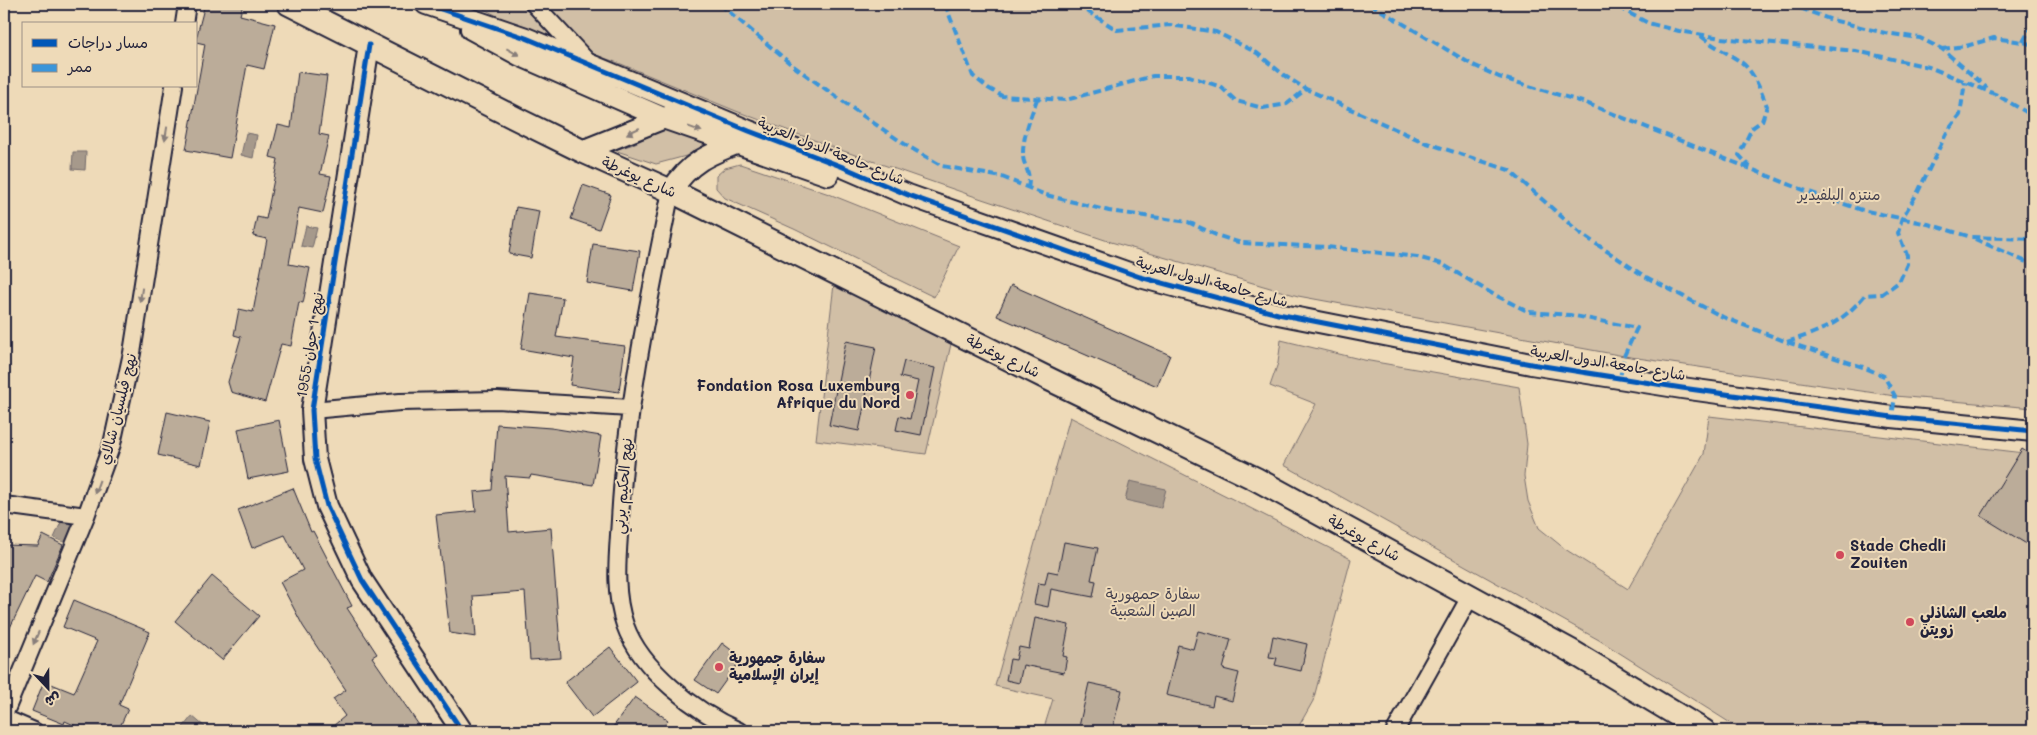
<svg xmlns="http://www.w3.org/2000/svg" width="2037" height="735" font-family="Mali,'Playpen Sans Arabic',sans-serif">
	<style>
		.green { fill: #d1bfa6; stroke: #7a7070 }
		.water { fill: #a6998b; stroke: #71696b }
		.building { fill: #bbac99; stroke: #22223b }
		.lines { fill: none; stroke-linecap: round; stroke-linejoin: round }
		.minor-casing { stroke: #22223b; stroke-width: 20 }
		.tertiary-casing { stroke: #22223b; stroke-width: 24 }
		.secondary-casing { stroke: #22223b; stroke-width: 26 }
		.minor { stroke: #eedab8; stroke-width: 16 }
		.tertiary { stroke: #eedab8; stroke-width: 20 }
		.secondary { stroke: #eedab8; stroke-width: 22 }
		.quiet { stroke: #3b95d9; stroke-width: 4; stroke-dasharray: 8 4; stroke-linecap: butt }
		.cycleway-casing { stroke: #eedab8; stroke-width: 8 }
		.cycleway { stroke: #0057b8; stroke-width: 5 }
		.oneway { fill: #887e7a }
		.poi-dot { fill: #d1495b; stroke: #eedab8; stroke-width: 2 }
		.labels { text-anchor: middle; stroke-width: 4; stroke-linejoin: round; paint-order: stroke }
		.street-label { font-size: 15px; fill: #22223b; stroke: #eedab8 }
		.park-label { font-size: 15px; fill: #454150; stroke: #eedab8 }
		.poi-label { font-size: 15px; font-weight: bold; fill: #22223b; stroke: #eedab8; text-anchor: start }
	</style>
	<rect width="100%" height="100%" fill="#eedab8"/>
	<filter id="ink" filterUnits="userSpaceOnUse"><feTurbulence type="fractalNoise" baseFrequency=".02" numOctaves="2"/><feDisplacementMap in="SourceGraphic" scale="10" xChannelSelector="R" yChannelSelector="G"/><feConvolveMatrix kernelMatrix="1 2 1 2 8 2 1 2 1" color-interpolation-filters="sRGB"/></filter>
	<g filter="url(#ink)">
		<!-- green -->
		<path class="green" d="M474,4h1559v404l-138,-12 -271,-40 -326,-60 -187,-54 -141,-47 -135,-47 -99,-37 -115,-47 -100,-36z
			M668,127l42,17 -24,12 -30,8 -42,-14 17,-5z
			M740,164l89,30 130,52 -25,51 -140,-68 -69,-31 -9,-10v-12l9,-8z
			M834,284l117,60 -25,110 -110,-14z
			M1281,340l83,20 155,27 8,57 -3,32 4,25 11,27 26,21 63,40 76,-135 5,-38 324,38v277h-290l-144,-91 -315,-175 32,-61 -46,-18 8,-23z
			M1070,417l281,142 -38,142 -17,30h-253l10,-32 -58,-13z"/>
		<!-- water -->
		<path class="water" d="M246,133l11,2 -4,23 -12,-3z
			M73,152h13l-1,18 -13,-1z
			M306,226l11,2 -5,20 -11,-2z
			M1130,481l36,8 -5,19 -36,-8z
			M62,520l12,5 -8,18 -12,-5z
			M192,716l13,11 -4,4h-21z"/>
		<!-- building -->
		<path class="building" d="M205,4h38l-3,11 35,9 -11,45 -17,-4 -17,93 -44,-8 19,-106 -9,-2v-3z
			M298,72l29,4 -8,58 10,2 -9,38 11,2 -8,37 -24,-5 -10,56 21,4 -7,35 -4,-1 -8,44 -10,-2 -16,58 -34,-10 -3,-10 13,-45 -7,-2 5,-26 14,3 14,-73 -14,-3 4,-19 9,2 12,-60 -8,-2 8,-32 13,3z
			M583,185l28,10 -12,34 -28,-10z
			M516,207l23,4 -8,47 -22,-4z
			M593,244l47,7 -7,40 -46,-8z
			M1011,285l159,70 -13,31 -160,-70z
			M530,293l33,5 -7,39 69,9 -6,46 -49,-7 4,-27 -53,-9z
			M846,341l30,6 -17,84 -30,-6z
			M904,361l31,7 -14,67 -25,-5 3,-14 11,3 8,-38 -18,-4z
			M167,412l43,10 -9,43 -43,-10z
			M279,420l10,51 -41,8 -10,-50z
			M497,424l54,4 50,8 -8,49 -62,-10 -1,3 -25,-2 4,56 42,-4 10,130 -31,2 -5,-68 -52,4 3,41 -26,-4 -14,-118 40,-4 -2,-19 18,-2z
			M2022,449l11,7v92l-52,-32z
			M293,488l18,44 2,-1 39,75 -5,2 30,46 -5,3 51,74h-96l18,-15 -12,-17 13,-9 -43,-64 -23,-44 23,-12 -18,-35 -33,13 -14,-38z
			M43,535l20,10 -16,37 -12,-6 -31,64v-95l34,1z
			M1064,542l34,6 -7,32 5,1 -3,16 -42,-8 -3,18 -14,-3 4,-21 7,1 3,-13 10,2z
			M212,576l47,40 -37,44 -47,-39z
			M74,600l76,32 -31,73 9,4 -10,22h-31l-22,-10 -1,3 -32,-13 12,-30 30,12 23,-52 -34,-14z
			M1035,618l34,7 -6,31 4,1 -3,16 -41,-8 -4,18 -13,-3 4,-21 6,1 3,-13 10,2z
			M1198,631l33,8 -8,30 16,4 -7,28 -18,-5 -2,10 -46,-11 12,-50 15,4z
			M1273,636l34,8 -6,27 -26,-6 2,-7 -8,-1z
			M722,643l20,15 -26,36 -21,-14z
			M610,647l27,35 -45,35 -27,-35z
			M1089,683l33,7 -10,41h-34z
			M635,697l33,23 -8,11h-50z"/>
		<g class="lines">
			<!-- minor casing -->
			<g class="minor-casing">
				<path id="minor" d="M534,4l54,58
					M184,24l3,-20
					M671,191c-22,109 -45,217 -51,329 -2,34 -7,71 5,105 16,45 71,87 114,106
					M312,410l88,-8 97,-2 133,8
					M4,505l82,11
					M4,715l82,-199 26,-72 20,-91 42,-267
					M4,718l30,13
					M1395,731l75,-134"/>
			</g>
			<!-- tertiary casing -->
			<g class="tertiary-casing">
				<path id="tertiary" d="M426,4l100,34 223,93 94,36 65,28 232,82 138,37 253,50 151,24 210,29 141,14
					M471,29l48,26 144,63 165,57
					M369,45l-57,365 3,49 12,47 35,74 100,151
					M582,151l90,-36
					M671,191c19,-30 39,-37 70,-49"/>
			</g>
			<!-- secondary casing -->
			<g class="secondary-casing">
				<path id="secondary" d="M289,4l232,117 61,30 89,40 378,188 207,100 315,172 133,80"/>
			</g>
			<!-- minor -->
			<use href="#minor" class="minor"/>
			<!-- tertiary -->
			<use href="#tertiary" class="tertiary"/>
			<!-- secondary -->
			<use href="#secondary" class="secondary"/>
			<!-- quiet -->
			<path class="quiet" d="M720,4l72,61 70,50 44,30 36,21 60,11 44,18 63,16 79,11 28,13 25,8 86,4 90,10 25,7 49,29 38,19 41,3 67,13 -13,28 -4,22
				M945,4l28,72 15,12 14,8 64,4 87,-24h36l32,11 15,14 27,7 24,-4 19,-15
				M1076,4l41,26 53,-5 46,7 41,21 28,23 21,13 118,53 85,28 71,63 64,43 79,41 64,25 76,25 21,9 11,20 -3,21
				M1370,4l101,60 28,13 87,26 220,88 56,19 66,14 43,13 62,2
				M1544,4h18
				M1622,4l3,7 23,12 31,8 42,7 135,13 73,16 66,27 38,22
				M1789,4l43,16 53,13 35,5 22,11 45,39
				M1701,36c13,11 27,17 40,26 13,9 20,30 26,44l-5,15 -10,7 -13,27 11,12
				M2023,42l10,-19
				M1942,49l24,-3 28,-8 29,4 10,3
				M1028,188c4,-18 -6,-22 -5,-35 0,-17 8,-37 14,-54
				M1975,239l58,26
				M1787,342c34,-11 54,-18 78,-47l17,-1 17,-12 8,-18v-9l-9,-22 4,-15 16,-26 29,-60 13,-17 5,-33"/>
			<!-- cycleway casing -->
			<g class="cycleway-casing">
				<path id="cycleway" d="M426,4l100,34 223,93 94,36 65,28 232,82 138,37 253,50 151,24 210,29 141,14
					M369,45l-57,365 3,49 12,47 35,74 100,151"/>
			</g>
			<!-- cycleway -->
			<use href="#cycleway" class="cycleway"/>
		</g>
		<!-- one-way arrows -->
		<defs><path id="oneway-solid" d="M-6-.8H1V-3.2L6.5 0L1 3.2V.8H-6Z" transform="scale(1.25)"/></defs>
		<g class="oneway">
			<use href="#oneway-solid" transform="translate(513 52) rotate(28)"/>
			<use href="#oneway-solid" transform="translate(695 129) rotate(20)"/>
			<use href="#oneway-solid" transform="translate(633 131) rotate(155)"/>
			<use href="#oneway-solid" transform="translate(166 134) rotate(99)"/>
			<use href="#oneway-solid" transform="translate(141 295) rotate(99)"/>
			<use href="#oneway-solid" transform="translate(97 487) rotate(110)"/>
			<use href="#oneway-solid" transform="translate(36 638) rotate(113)"/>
		</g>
	</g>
	<!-- markers -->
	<g class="poi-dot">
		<circle cx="910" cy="395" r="5"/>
		<circle cx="1840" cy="555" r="5"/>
		<circle cx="1910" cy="622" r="5"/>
		<circle cx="719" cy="667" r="5"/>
	</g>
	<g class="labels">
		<!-- street labels -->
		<g class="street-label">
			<text transform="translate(831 151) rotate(22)" y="5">شارع جامعة الدول العربية</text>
			<text transform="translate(639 177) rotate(24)" y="5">شارع يوغرطة</text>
			<text transform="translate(1212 282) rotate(15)" y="5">شارع جامعة الدول العربية</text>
			<text transform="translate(310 345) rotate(-81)" y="5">نهج 1 جوان 1955</text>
			<text transform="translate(1003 356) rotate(26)" y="5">شارع يوغرطة</text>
			<text transform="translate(1608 363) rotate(9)" y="5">شارع جامعة الدول العربية</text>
			<text transform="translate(118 409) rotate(-76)" y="5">نهج فيلسيان شالاي</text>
			<text transform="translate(623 486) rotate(-85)" y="5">نهج الحكيم برني</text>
			<text transform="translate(1364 538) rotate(29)" y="5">شارع يوغرطة</text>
		</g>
		<!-- park labels -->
		<g class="park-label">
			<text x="1839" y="200">منتزه البلفيدير</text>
			<text x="1153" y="599">سفارة جمهورية<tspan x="1153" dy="17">الصين الشعبية</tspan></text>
		</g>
		<!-- poi labels -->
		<g class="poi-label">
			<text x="900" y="391" text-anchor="end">Fondation Rosa Luxemburg<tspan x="900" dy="17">Afrique du Nord</tspan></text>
			<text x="1850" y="551">Stade Chedli<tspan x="1850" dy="17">Zouiten</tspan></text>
			<text x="1920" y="618">ملعب الشاذلي<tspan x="1920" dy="17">زويتن</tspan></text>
			<text x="729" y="663">سفارة جمهورية<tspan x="729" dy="17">إيران الإسلامية</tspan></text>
		</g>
	</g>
	<!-- margin -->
	<rect width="2037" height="735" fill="none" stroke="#eedab8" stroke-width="20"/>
	<rect x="10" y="10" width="2017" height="715" fill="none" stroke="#22223b" stroke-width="2" filter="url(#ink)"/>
	<!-- legend -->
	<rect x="22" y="22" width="175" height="65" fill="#eedab8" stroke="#9c9086"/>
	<rect x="32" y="39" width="25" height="8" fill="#0057b8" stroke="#9c9086"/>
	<text x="68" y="48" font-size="15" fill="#22223b">مسار دراجات</text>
	<rect x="32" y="64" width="25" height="8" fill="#3b95d9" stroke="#9c9086"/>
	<text x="68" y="72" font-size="15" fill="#22223b">ممر</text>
	<!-- north arrow -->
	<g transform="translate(48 688) rotate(158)" stroke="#eedab8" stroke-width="4" paint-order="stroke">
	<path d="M0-4L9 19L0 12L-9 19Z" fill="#22223b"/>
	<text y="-8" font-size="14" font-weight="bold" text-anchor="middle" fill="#22223b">ش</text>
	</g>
</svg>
